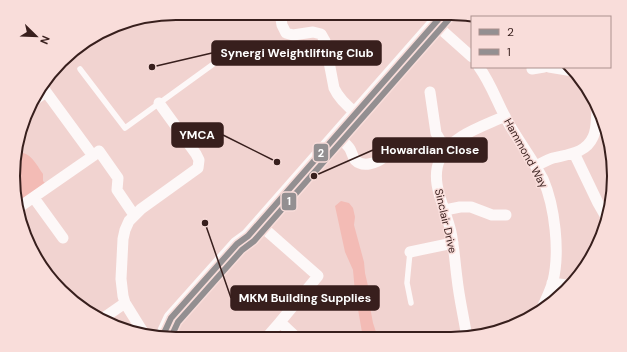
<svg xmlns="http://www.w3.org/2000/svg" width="627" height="352" font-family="'DM Sans',sans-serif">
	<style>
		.green { fill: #f3bbb5 }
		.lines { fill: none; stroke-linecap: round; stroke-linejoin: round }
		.lane { stroke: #fdf8f8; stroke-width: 5.5 }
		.street { stroke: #fdf8f8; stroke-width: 11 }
		.secondary { stroke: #fdf8f8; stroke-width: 15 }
		.bus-1-casing { stroke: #f9ddda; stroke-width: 9 }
		.bus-2-casing { stroke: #f9ddda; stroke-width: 9 }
		.bus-1 { stroke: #938f91; stroke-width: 6 }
		.bus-2 { stroke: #938f91; stroke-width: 6 }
		.labels { text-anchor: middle; stroke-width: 3; stroke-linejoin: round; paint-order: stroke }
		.street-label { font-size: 11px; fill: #381f1d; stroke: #f9ddda }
		.rim { fill: none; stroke: #381f1d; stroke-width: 2 }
		.leader { fill: none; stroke: #381f1d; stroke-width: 1.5 }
		.callout-dot { fill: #381f1d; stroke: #f9ddda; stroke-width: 1.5 }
		.callout { fill: #381f1d; stroke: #381f1d; stroke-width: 1.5 }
		.callout-label { font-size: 12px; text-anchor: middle; font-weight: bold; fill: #fff }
		.line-badge { stroke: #f9ddda; stroke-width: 1.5 }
		.badge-label { font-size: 11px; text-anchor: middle; font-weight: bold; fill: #fff }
	</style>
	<rect width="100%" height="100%" fill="#f1d3d0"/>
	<!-- green -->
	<path class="green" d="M17,152c14,0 19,12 26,22v7l2,2 -28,20 -4,-17z
		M341,201l8,2 4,5 2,9 -1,8 10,37 1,11 6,26 -1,8 3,16 5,15h-15l-8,-46 -2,-22 -8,-18 -10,-46z"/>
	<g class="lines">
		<!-- lane -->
		<path class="lane" d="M80,69l45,59 109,-79
			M32,105l16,-11
			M410,252l-3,31 4,20"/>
		<!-- street -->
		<path class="street" d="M280,13l2,12 4,8 7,2 20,-3 8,2 4,7 9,47c5,11 13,18 22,25
			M435,24l37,33
			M479,67c13,18 19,38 30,57 11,19 24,36 34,55 12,28 17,73 10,102 -3,11 -8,21 -13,31
			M549,67l24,4
			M532,69l12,-2
			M430,92l6,41 4,7 9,7
			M337,136c4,4 10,8 13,13 2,4 3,8 5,11 8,8 22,3 29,-3 3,-3 6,-6 8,-9
			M574,153l24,50 8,14
			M93,156l6,-5 19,27 -1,12 17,25
			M536,166c6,-3 11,-6 17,-8 16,-4 33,-5 40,-21 4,-8 3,-18 4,-26
			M34,198l29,40
			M18,208l75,-52 -52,-71
			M445,210l15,-3h11l21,8h14
			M259,224l59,52 -38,46 17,16
			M410,252l43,-9
			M552,283l14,2
			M102,319l23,-16
			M143,332l-18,-29 -2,-7 -2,-17 2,-40 2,-9 4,-9 12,-12 57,-41 1,-8 -3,-6 -37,-51
			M266,338l14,-16
			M467,338c-3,-20 -8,-40 -10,-60 -2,-15 -3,-31 -6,-46 -5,-23 -22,-50 -11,-73 10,-23 44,-33 65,-43"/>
		<!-- secondary -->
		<path class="secondary" d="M165,331l6,-13 66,-74 11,-8 196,-223"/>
		<!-- bus-1 casing -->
		<g class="bus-1-casing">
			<path id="bus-1" d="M159,337l6,-6 6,-13 66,-74 11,-8 196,-223"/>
		</g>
		<!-- bus-2 casing -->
		<g class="bus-2-casing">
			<path id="bus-2" d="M169,339l3,-4 6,-13 64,-72 12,-9 196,-223"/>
		</g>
		<!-- bus-1 -->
		<use href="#bus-1" class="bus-1"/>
		<!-- bus-2 -->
		<use href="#bus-2" class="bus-2"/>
	</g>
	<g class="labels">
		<!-- street labels -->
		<g class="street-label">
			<text transform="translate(526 153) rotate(61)" y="4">Hammond Way</text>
			<text transform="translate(446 221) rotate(77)" y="4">Sinclair Drive</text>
		</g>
	</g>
	<!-- crop -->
	<path d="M0 0H627V352H0ZM176 20H451A156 156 0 0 1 607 176V176A156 156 0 0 1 451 332H176A156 156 0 0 1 20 176V176A156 156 0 0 1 176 20Z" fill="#f9ddda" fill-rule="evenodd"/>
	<path class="rim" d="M176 20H451A156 156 0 0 1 607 176V176A156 156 0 0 1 451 332H176A156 156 0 0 1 20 176V176A156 156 0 0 1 176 20Z"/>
	<!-- callouts -->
	<path class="leader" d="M152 67L212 53M277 162L223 135M314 176L373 150M205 223L231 298"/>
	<g class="callout-dot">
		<circle cx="152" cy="67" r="4"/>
		<circle cx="277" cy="162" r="4"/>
		<circle cx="314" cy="176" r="4"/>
		<circle cx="205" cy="223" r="4"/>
	</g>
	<g class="callout">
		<rect x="212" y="41" width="169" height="24" rx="4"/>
		<rect x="172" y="123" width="51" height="24" rx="4"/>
		<rect x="373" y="138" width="114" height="24" rx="4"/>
		<rect x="231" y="286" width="148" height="24" rx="4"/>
	</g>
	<g class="callout-label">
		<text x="297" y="57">Synergi Weightlifting Club</text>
		<text x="197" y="139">YMCA</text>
		<text x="430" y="154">Howardian Close</text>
		<text x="305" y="302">MKM Building Supplies</text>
	</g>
	<g class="line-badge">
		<rect x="313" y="143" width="16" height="19" rx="4" fill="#938f91"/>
		<rect x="281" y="192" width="16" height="19" rx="4" fill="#938f91"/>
	</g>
	<g class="badge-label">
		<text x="321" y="157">2</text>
		<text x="289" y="205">1</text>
	</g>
	<!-- legend -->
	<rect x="471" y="16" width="140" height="52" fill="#f9ddda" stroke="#ac918e"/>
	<rect x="479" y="29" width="20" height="6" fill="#938f91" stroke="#ac918e"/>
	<text x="507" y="36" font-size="12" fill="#381f1d">2</text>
	<rect x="479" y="49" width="20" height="6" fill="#938f91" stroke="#ac918e"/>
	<text x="507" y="56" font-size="12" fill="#381f1d">1</text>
	<!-- north arrow -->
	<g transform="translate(36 36) rotate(113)" stroke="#f9ddda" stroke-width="3" paint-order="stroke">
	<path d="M0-3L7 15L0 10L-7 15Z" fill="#381f1d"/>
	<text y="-6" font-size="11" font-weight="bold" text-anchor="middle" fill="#381f1d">N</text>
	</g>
</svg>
